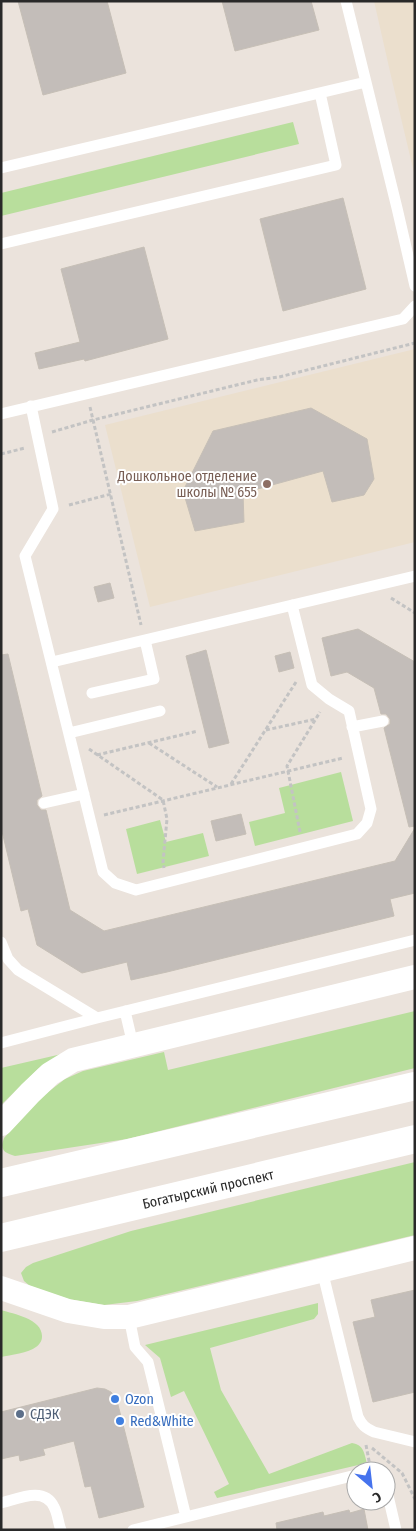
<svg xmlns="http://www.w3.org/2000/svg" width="416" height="1531" font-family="'Fira Sans Condensed',sans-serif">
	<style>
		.education { fill: #ebdfcd }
		.green { fill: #b8de9c }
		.building { fill: #c3bdb9; stroke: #c6bfb6 }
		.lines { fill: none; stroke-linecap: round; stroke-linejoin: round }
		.path { stroke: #c3c3c3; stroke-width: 3; stroke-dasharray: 4 2.5; stroke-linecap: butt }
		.service { stroke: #fff; stroke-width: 11 }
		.minor { stroke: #fff; stroke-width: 24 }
		.secondary { stroke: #fff; stroke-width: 28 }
		.education-dot { fill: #8d6e63; stroke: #fff; stroke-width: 2 }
		.shop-dot { fill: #3f7fe0; stroke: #fff; stroke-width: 2 }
		.service-dot { fill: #5c6f8a; stroke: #fff; stroke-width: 2 }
		.labels { text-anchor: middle; stroke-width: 4; stroke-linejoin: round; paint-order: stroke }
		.education-label { font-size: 14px; fill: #785e54; stroke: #fff; text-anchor: end }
		.street-label { font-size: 14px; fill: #292929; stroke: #fff }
		.shop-label { font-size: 14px; fill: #366cbe; stroke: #fff; text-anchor: start }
		.service-label { font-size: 14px; fill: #4e5e75; stroke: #fff; text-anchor: start }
	</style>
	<rect width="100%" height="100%" fill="#ebe3dc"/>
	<!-- education -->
	<path class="education" d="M374,1h41v176l-24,-101z
		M415,349v193l-265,65 -45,-182z"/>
	<!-- green -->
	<path class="green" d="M293,122l6,22 -298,72v-23z
		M341,772l12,49 -98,25 -6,-24 36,-9 -6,-25z
		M160,820l6,22 37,-9 6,23 -72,18 -11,-45z
		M415,1011v57l-288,71 -112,17c-12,-3 -15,-7 -11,-18l35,-39 26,-20 18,-8 81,-19 4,18z
		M66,1053l-28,16 -37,36v-37z
		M415,1162v73l-278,66 -33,4 -36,-6 -38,-13 -6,-5 -3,-8 5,-6 7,-4 98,-32z
		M318,1303v11l-4,5 -104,29 11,42 48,84 83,-31c12,2 12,10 15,20l-150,35 -3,-6 15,-8 -45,-93 -13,6 -11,-39 -15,-13z
		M1,1310c13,4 42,9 41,27 0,4 -3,8 -6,10 -7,6 -26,8 -35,10z"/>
	<!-- building -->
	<path class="building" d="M18,1h89l19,72 -83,22z
		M222,1h89l8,29 -84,21z
		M343,198l23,91 -83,22 -23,-92z
		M144,247l24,92 -83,22 -1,-2 -45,10 -4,-16 45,-11 -19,-73z
		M311,408l56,31 7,40 -10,16 -32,7 -9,-31 -80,22 1,29 -49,9 -12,-40 30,-60z
		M110,583l4,15 -16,4 -4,-15z
		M358,629l57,33v164l-6,1 -25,-99 6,-4v-5l-4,-5h-5l-7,-26 -27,-16 -16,4 -9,-38z
		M206,650l23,93 -20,5 -23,-92z
		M290,652l4,16 -15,4 -4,-16z
		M8,654l34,142 -5,4v5l4,5h5l24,100 34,21 291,-70 20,-33v65l-25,6 4,17 -227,56 -36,8 -4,-18 -45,11 -45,-28 -9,-36 -7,2 -20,-84v-172z
		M241,814l5,20 -30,7 -5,-20z
		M415,1290v102l-42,10 -20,-80 22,-5 -4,-17z
		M97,1388l8,1 6,3 5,5 28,110 -45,11 -8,-32 -6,1 -11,-46 -31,8 2,6 -25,6 -1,-6 -18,4v-47z
		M364,1509l4,21h-91l-1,-7 47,-11 1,4 25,-6 1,3z"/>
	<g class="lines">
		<!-- path -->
		<path class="path" d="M90,407l51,218
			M52,432l41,-12 164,-40 22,-3 136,-34
			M1,454l24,-6
			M69,505l42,-11
			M391,598l24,15
			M266,730l50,-11
			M149,743l68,44
			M89,749l74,51 4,19 -4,43 1,6
			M97,755l101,-24
			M231,784l65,-102
			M104,815l239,-57
			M300,832l-13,-66 33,-54
			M366,1445l4,21
			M372,1448l30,25 13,26"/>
		<!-- service -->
		<path class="service" d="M346,1l51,207 18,78
			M1,168l365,-86
			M1,244l335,-79 -16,-72
			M31,406l22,103 -28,47 78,316 12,11 21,7 221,-56 10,-11 4,-14 -22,-98 -20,-12 -17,-14 -20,-80
			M1,414l402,-95 12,-13
			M52,662l363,-86
			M92,693l62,-14 -9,-39
			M352,727l31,-6
			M69,733l91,-22
			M44,803l40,-9
			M1,942l7,17 10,11 79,48 318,-78
			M125,1011l8,34
			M1,1043l96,-25
			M322,1270l36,147c4,8 7,11 16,15l41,10
			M129,1317l6,30 13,15 38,155
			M386,1487l10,43
			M1,1503c17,-4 43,-17 53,4 4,7 4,16 7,23
			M133,1530l223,-55"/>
		<!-- minor -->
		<path class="minor" d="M1,1124l29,-31 20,-19 23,-14 342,-83
			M1,1288l67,23 36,6h25l286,-69"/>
		<!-- secondary -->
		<path class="secondary" d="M1,1183l414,-97
			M1,1238l414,-99"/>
	</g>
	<!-- markers -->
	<circle class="education-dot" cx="267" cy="484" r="5"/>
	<g class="shop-dot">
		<circle cx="115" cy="1399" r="5"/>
		<circle cx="120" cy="1421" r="5"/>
	</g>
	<circle class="service-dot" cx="20" cy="1414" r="5"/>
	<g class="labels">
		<!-- education labels -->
		<g class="education-label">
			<text x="257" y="481">Дошкольное отделение<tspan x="257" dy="16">школы № 655</tspan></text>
		</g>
		<!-- street labels -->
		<g class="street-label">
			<text transform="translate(208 1189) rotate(-13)" y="5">Богатырский проспект</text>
		</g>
		<!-- shop labels -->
		<g class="shop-label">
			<text x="125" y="1404">Ozon</text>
			<text x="130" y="1426">Red&amp;White</text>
		</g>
		<!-- service labels -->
		<g class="service-label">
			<text x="30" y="1419">СДЭК</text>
		</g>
	</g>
	<!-- border -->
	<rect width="416" height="1531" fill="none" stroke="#292929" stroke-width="5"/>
	<!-- north arrow -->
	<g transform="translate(371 1486) rotate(152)"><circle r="24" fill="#ffffff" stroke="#a9a9a9"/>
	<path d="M0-4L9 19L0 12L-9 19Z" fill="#4673ed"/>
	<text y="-8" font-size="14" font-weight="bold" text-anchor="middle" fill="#292929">С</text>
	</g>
</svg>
